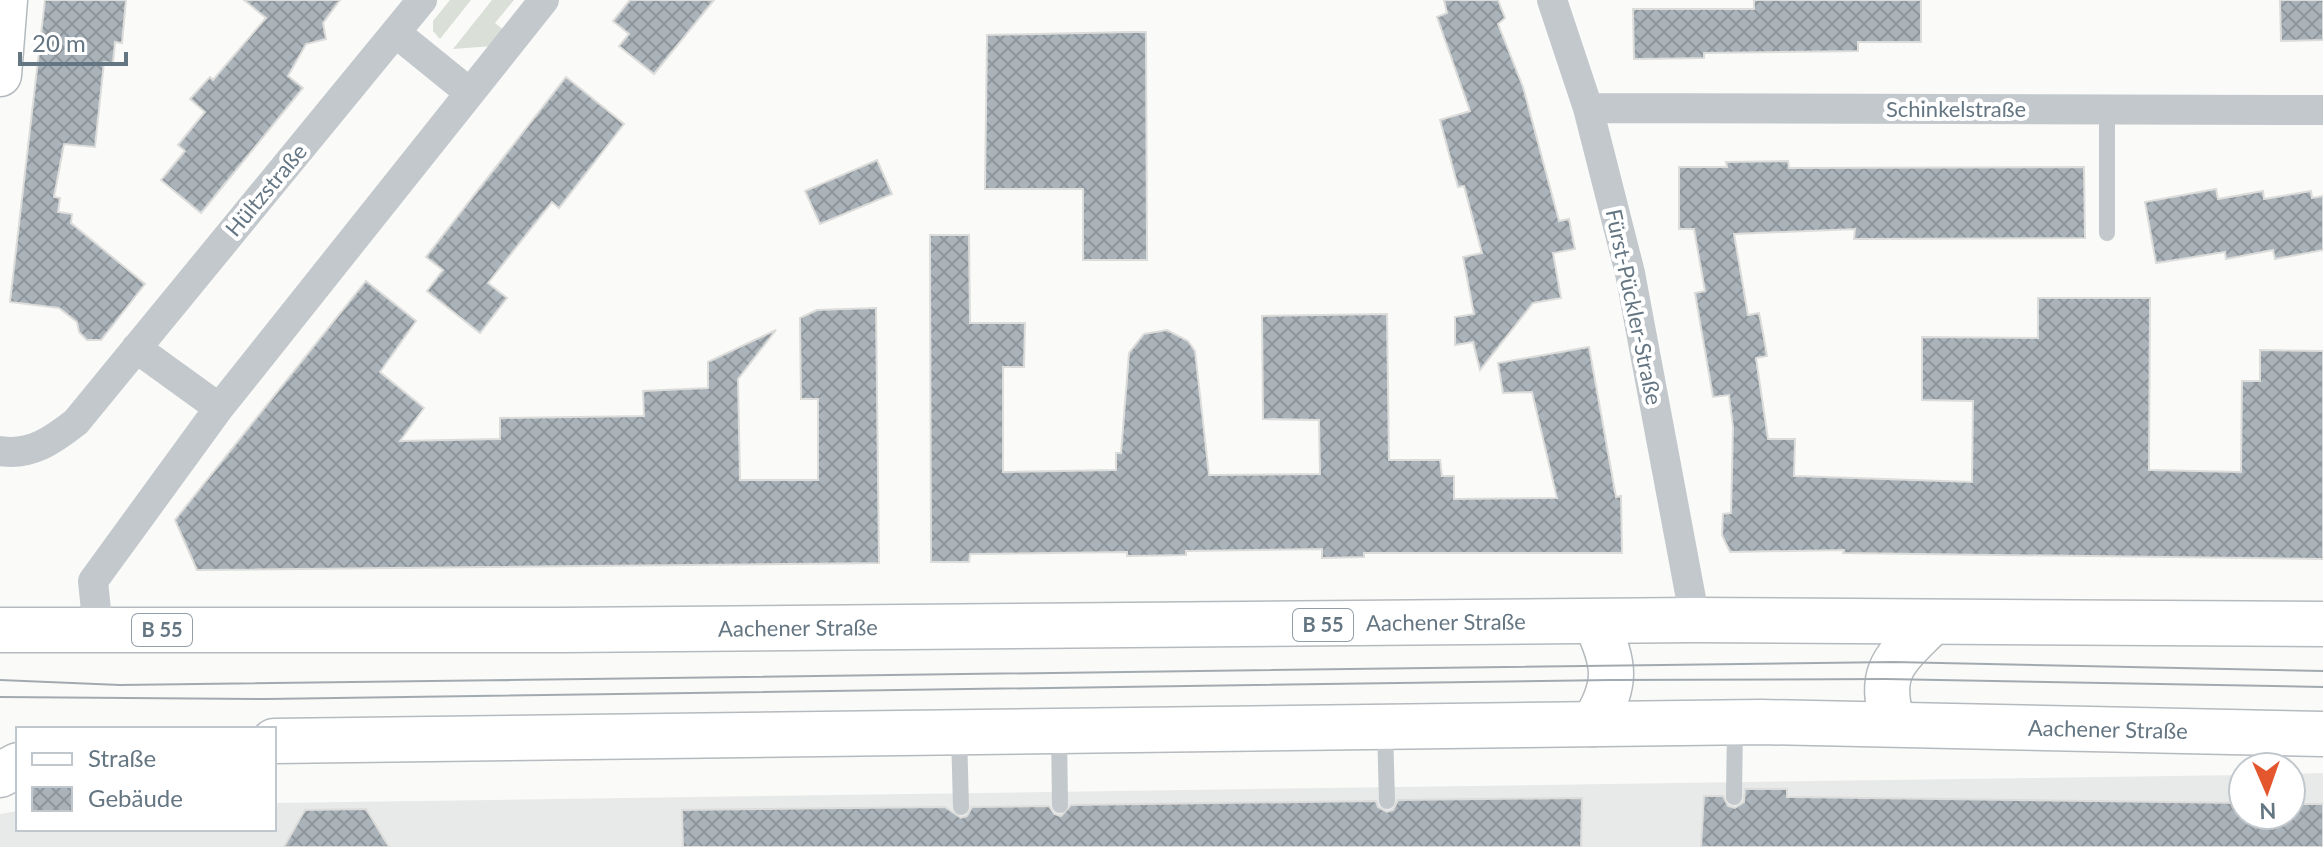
<svg xmlns="http://www.w3.org/2000/svg" width="2323" height="847" font-family="Lato,sans-serif">
	<style>
		.built { fill: #e8e9e9 }
		.grass { fill: #dadfd7 }
		.building { fill: url(#building-cross-hatch); stroke: #dcdcda; stroke-width: 2 }
		.lines { fill: none; stroke-linecap: round; stroke-linejoin: round }
		.secondary-casing { stroke: #b3babf; stroke-width: 45 }
		.primary-casing { stroke: #b5babe; stroke-width: 47 }
		.lane { stroke: #c3c8cc; stroke-width: 16 }
		.street { stroke: #c3c8cc; stroke-width: 30 }
		.secondary { stroke: #fff; stroke-width: 42 }
		.primary { stroke: #fff; stroke-width: 44 }
		.tram { stroke: #a2aab0; stroke-width: 2 }
		.labels { text-anchor: middle; stroke-width: 8; stroke-linejoin: round; paint-order: stroke }
		.shield { fill: #fff; stroke: #939fa8; stroke-width: 2 }
		.shield-label { font-size: 20px; font-weight: bold; fill: #657683 }
		.street-label { font-size: 22px; fill: #657683; stroke: #fff }
	</style>
	<defs>
		<pattern id="building-cross-hatch" width="8" height="8" patternUnits="userSpaceOnUse" patternTransform="scale(2)"><rect width="8" height="8" fill="#aab3b9"/><path d="M0 0l8 8M0 8l8-8" fill="none" stroke="#8e969c"/></pattern>
	</defs>
	<rect width="100%" height="100%" fill="#fafaf8"/>
	<!-- built -->
	<path class="built" d="M2323,773v74h-2323v-33l18,-3v18h256v-26l1969,-28v40h48v-41z"/>
	<!-- grass -->
	<path class="grass" d="M450,0h21l-31,39 -7,-8v-10z
		M492,0h22l-19,23 10,8 -12,15 -40,3z"/>
	<!-- building -->
	<path class="building" d="M45,0h81l-4,43 -7,-1 -2,21 -9,-1 -9,85 -31,-3 -10,53 6,1 -2,14 14,2 -1,9 74,61 -44,56h-14l-8,-8 -2,-10 -18,-14 -49,-6z
		M244,0h96l-17,23 3,16 -20,5 -18,32 15,12 -102,125 -40,-33 24,-29 -7,-6 27,-33 -15,-13 20,-22 3,3 53,-62z
		M630,0h84l-60,74 -35,-28 10,-12 -16,-13z
		M1444,0h54l7,18 -7,6 25,63 36,134 10,-2 6,30 -22,4 8,45 -28,5 -53,67 -7,-28 -18,3v-28l19,-3 -11,-57 19,-4 -18,-67 -6,1 -18,-67 30,-9 -33,-94 10,-4z
		M1754,0h167v42h-63v9l-154,2v5l-70,1 -1,-50h121z
		M2280,0h43v40l-42,1z
		M1130,32h16l1,228h-64v-71h-98l2,-154z
		M566,77l58,47 -65,84 -7,-6 -64,81 19,15 -27,35 -53,-42 16,-21 -17,-13z
		M877,160l15,34 -72,30 -15,-33z
		M1788,161l1,7 295,-1 1,71 -231,1 1,-10 -121,5 14,81 11,-2 4,20 4,23 -11,2 12,81h27l-1,37 178,6 1,-81 -51,-1v-63l116,1v-40h112l-1,172 92,2 1,-91h18v-31l63,1v208l-480,-6 1,-3 -114,2 -8,-17 1,-21 8,-1 2,-86 -4,-32 -16,2 -18,-104 10,-2 -11,-62h-15v-62h48l-1,-5z
		M2216,189l2,10 45,-8 1,8 47,-8 1,7 11,-2v54l-48,9 -2,-9 -47,9 -1,-7 -69,11 -11,-61z
		M930,235h39l1,88h55l-1,44h-21v105l113,-2v-17h5l8,-100 15,-19 23,-4 21,11 7,10 14,124 111,-1 -1,-54 -56,-1 -1,-103 125,-2 2,146h51l2,16h12v23l103,-1 -25,-106 -29,1 -5,-30 91,-16 27,150 5,-1 1,57h-258v4l-42,1v-9l-136,2v4l-59,1v-4l-157,2 -1,8h-38z
		M366,281l50,40 -36,51 44,36 -24,33 100,-2v-21l144,-2 -1,-25 65,-3v-26l68,-32 -38,49 2,101h78v-81h-17l-1,-81 17,-8 59,-2 3,255 -682,7 -22,-50z
		M1745,789h42v8l456,6v12h48v-11h32v43h-622l3,-51h19l5,10 7,2 9,-6z
		M1582,798l-1,49h-898l-1,-37 263,-3 16,11 6,-2 5,-9 77,-1 5,8 7,2 10,-11 305,-4 2,6 9,5 6,-2 5,-10z
		M366,809l23,38h-105l21,-37z"/>
	<g class="lines">
		<!-- secondary casing -->
		<g class="secondary-casing">
			<path id="secondary" d="M0,75l6,-75"/>
		</g>
		<!-- primary casing -->
		<g class="primary-casing">
			<g id="primary">
				<path id="s1" d="M0,630h563l1132,-10 628,4"/>
				<path d="M1893,723c-17,-54 4,-65 39,-101"/>
				<path d="M1593,724c25,-40 22,-60 3,-101"/>
				<path id="s2" d="M274,741l1487,-19 562,12"/>
				<path d="M0,775l18,-10"/>
			</g>
		</g>
		<!-- lane -->
		<path class="lane" d="M2107,233v-124
			M1385,730l2,71
			M1059,732l1,73
			M959,733l2,74
			M1734,797l1,-73"/>
		<!-- street -->
		<path class="street" d="M1552,0l36,108 42,165 65,347
			M396,33l74,60
			M1588,108l735,2
			M136,348l83,60
			M0,451c31,5 53,-11 76,-29l346,-422
			M98,630l-5,-49 126,-173 325,-408"/>
		<!-- secondary -->
		<use href="#secondary" class="secondary"/>
		<!-- primary -->
		<use href="#primary" class="primary"/>
		<!-- tram -->
		<path class="tram" d="M0,680l120,5 1774,-23 429,9
			M0,697l266,2 1344,-19 275,-1 438,8"/>
	</g>
	<g class="labels">
		<!-- shield labels -->
		<g class="shield">
			<rect x="1293" y="609" width="60" height="32" rx="6"/>
			<rect x="132" y="614" width="60" height="32" rx="6"/>
		</g>
		<g class="shield-label">
			<text x="1323" y="632">B 55</text>
			<text x="162" y="637">B 55</text>
		</g>
		<!-- street labels -->
		<g class="street-label">
			<text x="1956" y="117">Schinkelstraße</text>
			<text transform="translate(266 190) rotate(-50)" y="8">Hültzstraße</text>
			<text transform="translate(1634 307) rotate(78)" y="8">Fürst-Pückler-Straße</text>
			<text dy="8" stroke="none"><textPath href="#s1" startOffset="1446">Aachener Straße</textPath></text>
			<text dy="8" stroke="none"><textPath href="#s1" startOffset="798">Aachener Straße</textPath></text>
			<text dy="8" stroke="none"><textPath href="#s2" startOffset="1834">Aachener Straße</textPath></text>
		</g>
	</g>
	<!-- legend -->
	<rect x="16" y="727" width="260" height="104" fill="#ffffff" stroke="#c1c8cd" stroke-width="2"/>
	<rect x="32" y="753" width="40" height="12" fill="#ffffff" stroke="#c1c8cd" stroke-width="2"/>
	<text x="88" y="767" font-size="24" fill="#657683">Straße</text>
	<rect x="32" y="787" width="40" height="24" fill="url(#building-cross-hatch)" stroke="#c1c8cd" stroke-width="2"/>
	<text x="88" y="807" font-size="24" fill="#657683">Gebäude</text>
	<!-- north arrow -->
	<g transform="translate(2267 791) rotate(178)"><circle r="38" fill="#ffffff" stroke="#c1c8cd" stroke-width="2"/>
	<path d="M0-6L14 30L0 20L-14 30Z" fill="#e4572e"/>
	<text y="-12" font-size="22" font-weight="bold" text-anchor="middle" fill="#657683">N</text>
	</g>
	<!-- scale -->
	<path d="M20 52v12h106v-12" fill="none" stroke="#657683" stroke-width="4"/>
	<text x="32" y="52" font-size="24" fill="#657683" stroke="#ffffff" stroke-width="6" paint-order="stroke">20 m</text>
</svg>
